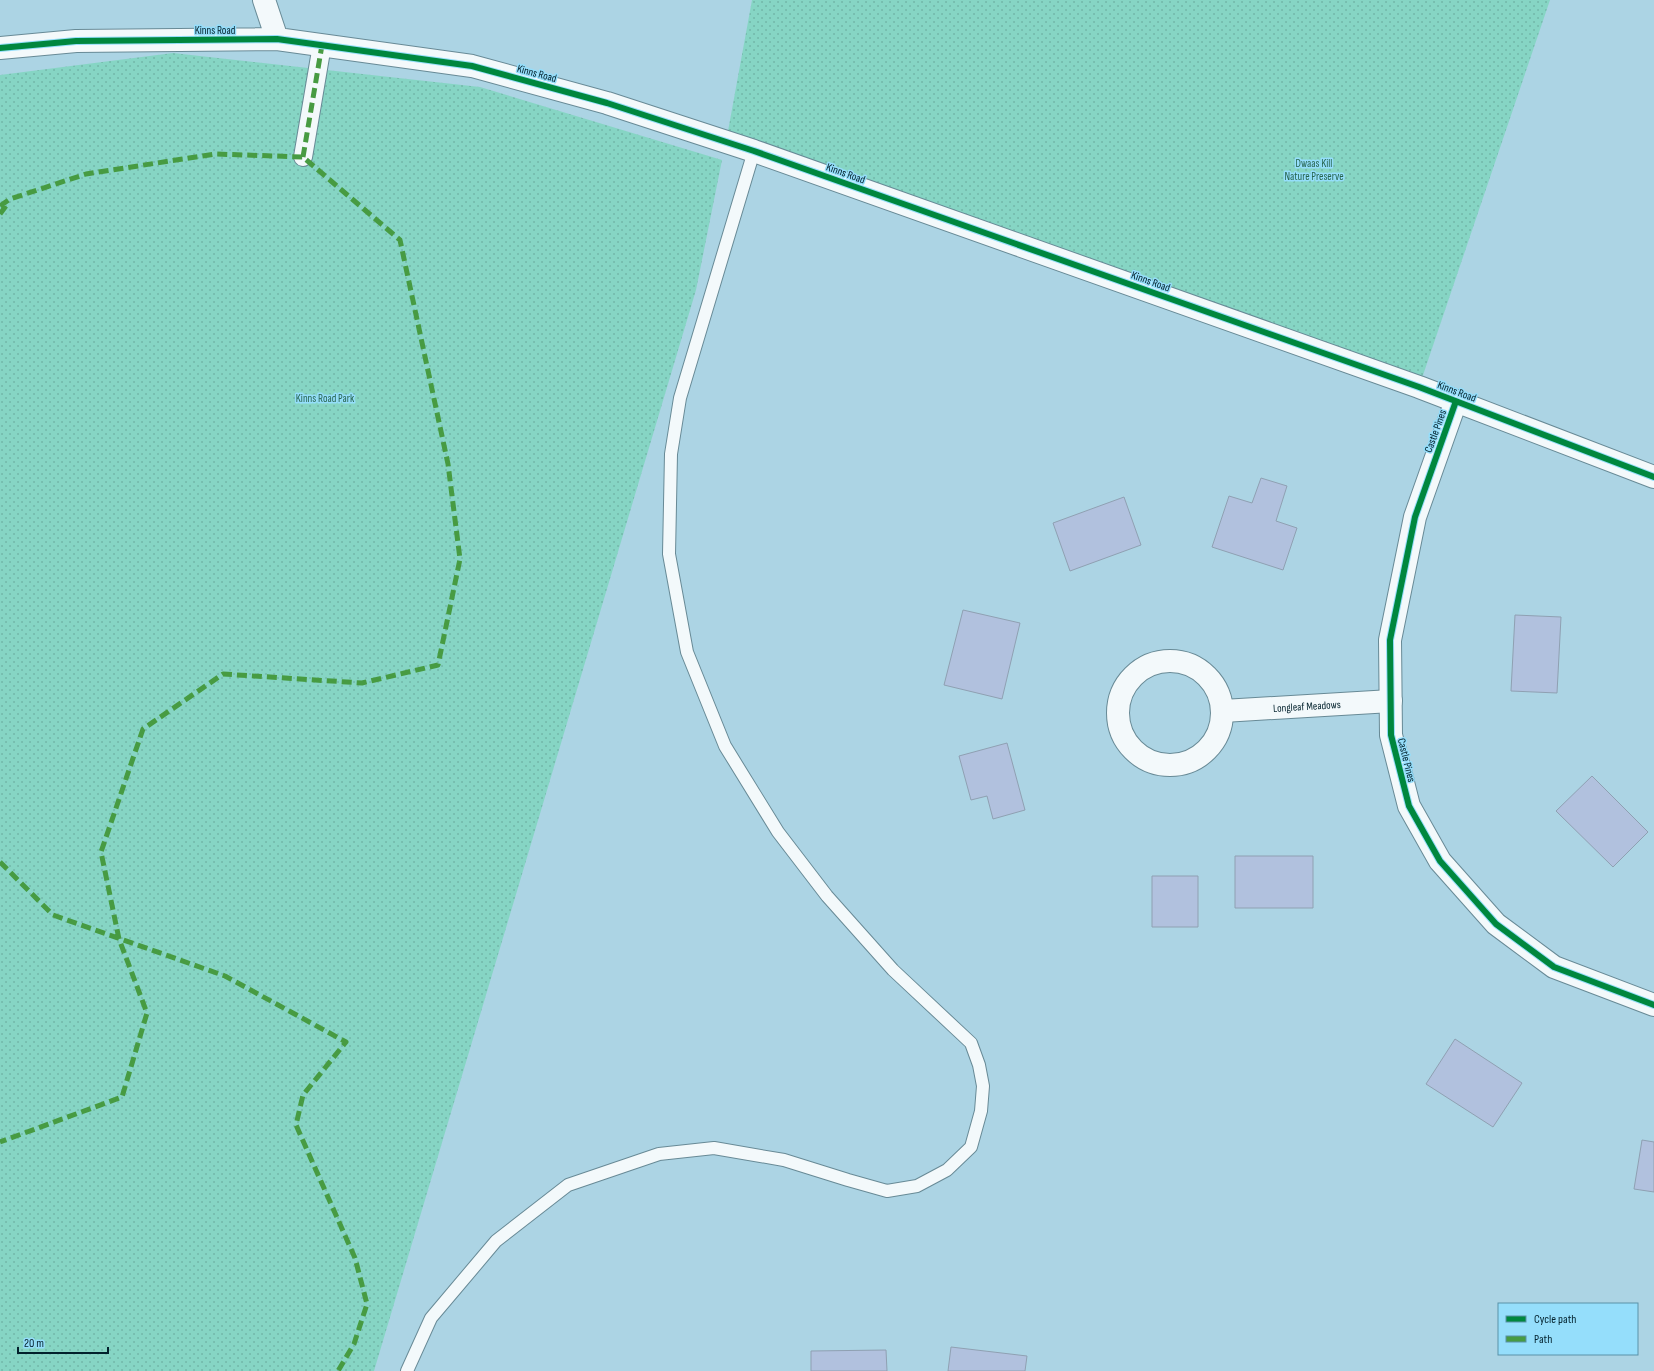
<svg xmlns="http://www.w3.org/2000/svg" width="1654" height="1371" font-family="'Sofia Sans Condensed',sans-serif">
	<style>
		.grass { fill: url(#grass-dots) }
		.building { fill: #b1c1de; stroke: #8fa0b2 }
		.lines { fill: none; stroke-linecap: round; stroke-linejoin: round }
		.service-casing { stroke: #688a96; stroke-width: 14 }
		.pedestrian-casing { stroke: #688a96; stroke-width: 20 }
		.minor-casing { stroke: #688a96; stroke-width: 24 }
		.tertiary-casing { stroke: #688a96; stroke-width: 24 }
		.service { stroke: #f3f9fb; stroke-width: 12 }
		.pedestrian { stroke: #f3f9fb; stroke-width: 18 }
		.minor { stroke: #f3f9fb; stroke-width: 22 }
		.tertiary { stroke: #f3f9fb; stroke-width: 22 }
		.quiet { stroke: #479b42; stroke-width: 5; stroke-dasharray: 10 5; stroke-linecap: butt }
		.cycleway-casing { stroke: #95defb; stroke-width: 8 }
		.cycleway { stroke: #00873e; stroke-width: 6 }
		.labels { text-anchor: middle; stroke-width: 3; stroke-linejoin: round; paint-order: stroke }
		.street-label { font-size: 11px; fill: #02212c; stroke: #95defb }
		.park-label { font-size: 11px; fill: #26644c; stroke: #95defb }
	</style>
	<defs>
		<pattern id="grass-dots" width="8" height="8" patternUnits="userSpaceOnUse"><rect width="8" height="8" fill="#86d5c4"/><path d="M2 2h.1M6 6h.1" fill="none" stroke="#72b7a9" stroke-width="1.8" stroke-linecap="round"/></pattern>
	</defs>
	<rect width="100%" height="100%" fill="#acd4e4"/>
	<!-- grass -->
	<path class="grass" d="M752,0h798l-131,387 -693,-245z
		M173,53l307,34 242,73 -26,130 -322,1081h-374v-1296z"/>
	<!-- building -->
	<path class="building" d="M1261,478l26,8 -11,35 21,7 -14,42 -71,-23 17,-51 23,7z
		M1124,497l17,48 -71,26 -17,-48z
		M963,610l57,13 -18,76 -58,-14z
		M1515,615l46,2 -4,76 -46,-2z
		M1007,743l18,67 -32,9 -6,-23 -16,4 -12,-44z
		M1592,776l56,56 -35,35 -57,-56z
		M1235,856h78v52h-78z
		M1152,876h46v51h-46z
		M1455,1039l67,44 -29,44 -67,-43z
		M1642,1140l12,2v50l-20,-3z
		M951,1347l76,9 -2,15h-77z
		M886,1350l1,21h-76v-20z"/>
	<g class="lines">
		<!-- service casing -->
		<g class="service-casing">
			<path id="service" d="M407,1371l24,-53 65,-77 72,-56 91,-31 55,-6 70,12 64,20 39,11 30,-5 30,-16 24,-23 10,-36 2,-25 -4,-21 -8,-22 -78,-73 -66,-74 -49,-64 -53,-86 -38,-94 -18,-98 2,-100 9,-56 74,-247"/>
		</g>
		<!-- pedestrian casing -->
		<g class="pedestrian-casing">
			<path id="pedestrian" d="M303,157l19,-112"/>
		</g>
		<!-- minor casing -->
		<g class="minor-casing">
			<g id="minor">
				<path d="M1456,401l-41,116 -25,123 1,95 18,71 31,55 56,63 58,43 100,38"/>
				<circle cx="1170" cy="713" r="52"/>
				<path id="s1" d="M1223,711l168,-10"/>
			</g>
		</g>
		<!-- tertiary casing -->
		<g class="tertiary-casing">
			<path id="tertiary" d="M264,0l13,39
				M0,48l76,-7 201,-2 195,27 135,37 147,48 665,236 235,90"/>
		</g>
		<!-- service -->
		<use href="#service" class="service"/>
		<!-- pedestrian -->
		<use href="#pedestrian" class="pedestrian"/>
		<!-- minor -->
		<use href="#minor" class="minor"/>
		<!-- tertiary -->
		<use href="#tertiary" class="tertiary"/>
		<!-- quiet -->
		<path class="quiet" d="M303,157l19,-112
			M0,206l10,-7 76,-25 129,-20 88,3 97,83 48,224 12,95 -22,106 -76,18 -139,-9 -80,55 -42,123 18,87 28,74 -25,84 -122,45
			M0,214l8,-11
			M0,862l53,53 172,61 121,66 -43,53 -7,30 59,133 12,46 -13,40 -16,27"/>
		<!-- cycleway casing -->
		<g class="cycleway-casing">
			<path id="cycleway" d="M0,48l76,-7 201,-2 195,27 135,37 147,48 665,236 235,90
				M1456,401l-41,116 -25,123 1,95 18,71 31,55 56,63 58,43 100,38"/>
		</g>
		<!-- cycleway -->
		<use href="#cycleway" class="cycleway"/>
	</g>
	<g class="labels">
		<!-- street labels -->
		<g class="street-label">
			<text x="215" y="34">Kinns Road</text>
			<text transform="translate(537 73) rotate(15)" y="4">Kinns Road</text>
			<text transform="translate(846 173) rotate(20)" y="4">Kinns Road</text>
			<text transform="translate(1151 281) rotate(20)" y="4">Kinns Road</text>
			<text transform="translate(1457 391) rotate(21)" y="4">Kinns Road</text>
			<text transform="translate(1435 431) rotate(-70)" y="4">Castle Pines</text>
			<text dy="4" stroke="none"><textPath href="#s1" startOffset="84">Longleaf Meadows</textPath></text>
			<text transform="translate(1407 760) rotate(76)" y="4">Castle Pines</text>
		</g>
		<!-- park labels -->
		<g class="park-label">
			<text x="1314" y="167">Dwaas Kill<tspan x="1314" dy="13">Nature Preserve</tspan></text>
			<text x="325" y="402">Kinns Road Park</text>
		</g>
	</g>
	<!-- legend -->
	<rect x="1498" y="1303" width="140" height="52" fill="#95defb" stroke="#5a92a8"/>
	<rect x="1506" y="1316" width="20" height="6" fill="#00873e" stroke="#5a92a8"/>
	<text x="1534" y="1323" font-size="12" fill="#02212c">Cycle path</text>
	<rect x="1506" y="1336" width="20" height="6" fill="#479b42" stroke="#5a92a8"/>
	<text x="1534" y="1343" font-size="12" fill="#02212c">Path</text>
	<!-- scale -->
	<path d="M18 1347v6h90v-6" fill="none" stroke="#02212c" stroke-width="2"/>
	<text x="24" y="1347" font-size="12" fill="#02212c" stroke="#95defb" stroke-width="3" paint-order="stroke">20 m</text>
</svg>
